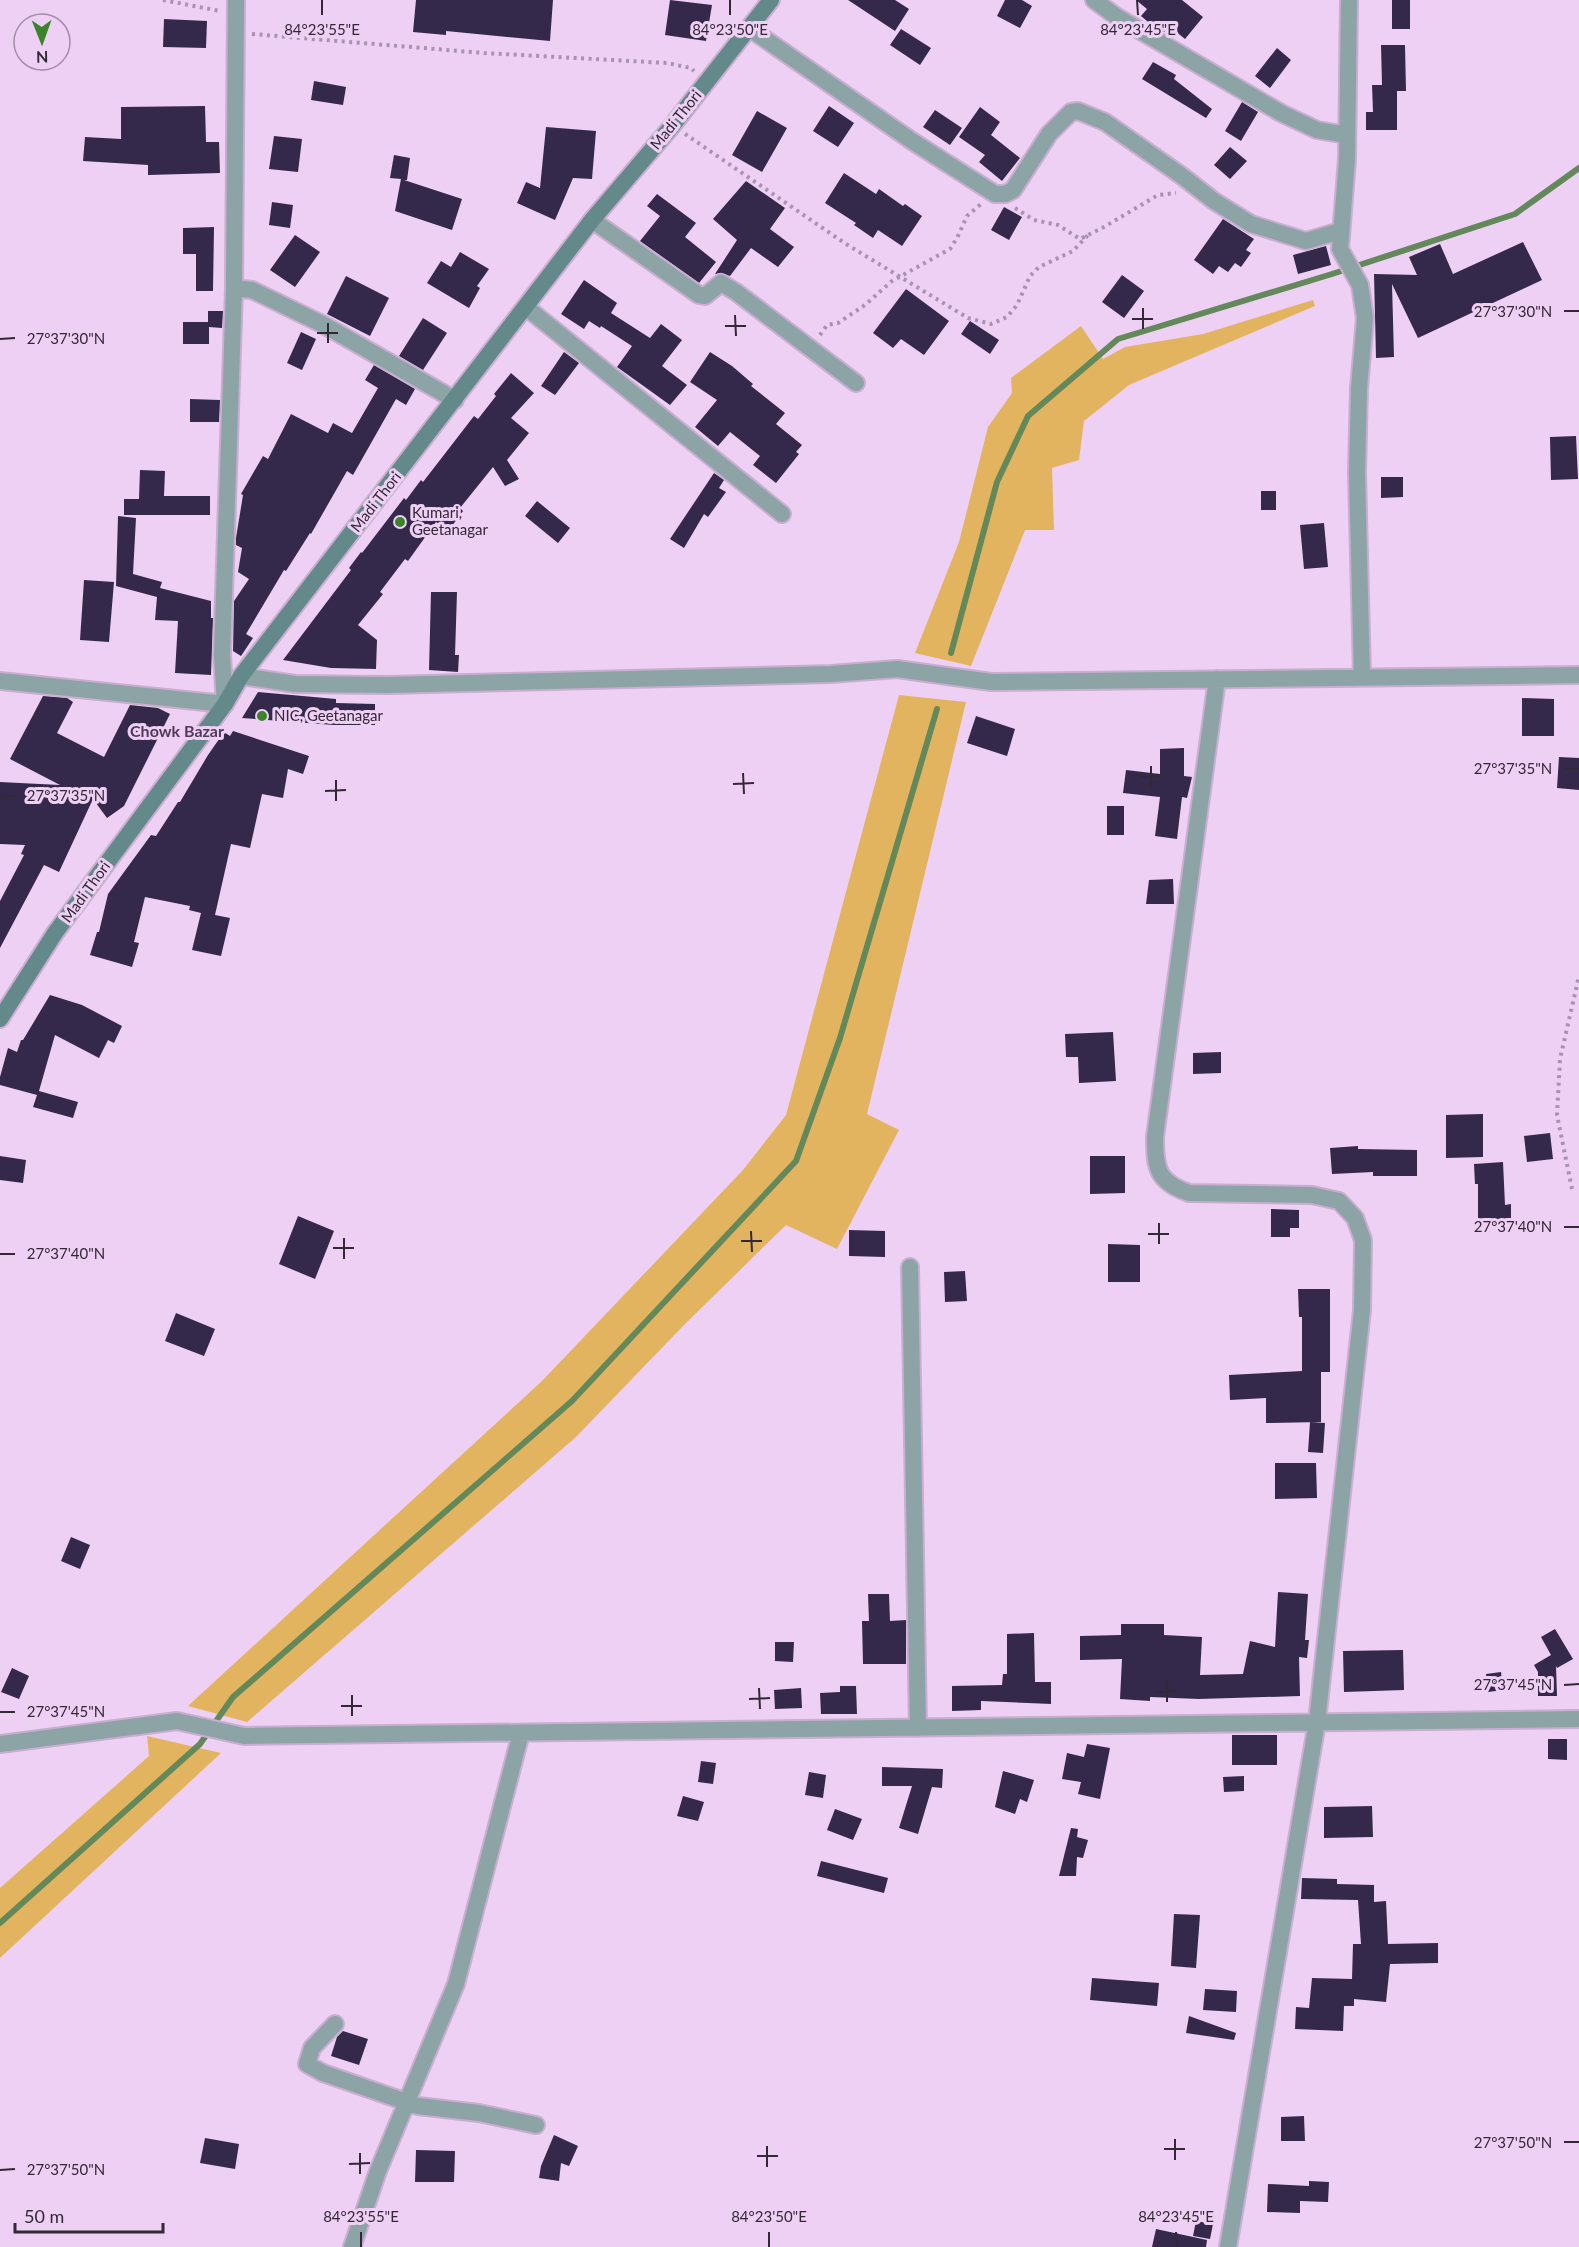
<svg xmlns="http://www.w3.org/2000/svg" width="1579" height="2247" font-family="Lato,sans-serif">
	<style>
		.green { fill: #e3b460 }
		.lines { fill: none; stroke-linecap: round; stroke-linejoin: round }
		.stream { stroke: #63895a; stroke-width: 6 }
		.building { fill: #35294b }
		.minor-casing { stroke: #c9aecf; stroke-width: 20 }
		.secondary-casing { stroke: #c9aecf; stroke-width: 20 }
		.path { stroke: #a992af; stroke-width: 4; stroke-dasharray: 3 4.5; stroke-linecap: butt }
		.minor { stroke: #8ca4a5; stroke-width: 16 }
		.secondary { stroke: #64898b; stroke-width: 16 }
		.ticks { fill: none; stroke: #332836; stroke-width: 2 }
		.poi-dot { fill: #3c842a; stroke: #eed0f5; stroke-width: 2 }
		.labels { text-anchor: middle; stroke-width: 6; stroke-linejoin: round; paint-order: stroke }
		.street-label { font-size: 15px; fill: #332836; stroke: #eed0f5 }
		.poi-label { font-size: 15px; fill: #332836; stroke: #eed0f5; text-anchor: start }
		.neighbourhood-label { font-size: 16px; font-weight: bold; fill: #523958; stroke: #eed0f5 }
		.ticks-label { font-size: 15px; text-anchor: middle; fill: #332836; stroke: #eed0f5; stroke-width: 6; stroke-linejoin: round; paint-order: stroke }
	</style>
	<rect width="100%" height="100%" fill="#eed0f5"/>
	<!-- green -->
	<path class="green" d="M1313,300l2,6 -186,79 -45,36 -5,39 -27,8 2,62h-29l-54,136 -56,-13 44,-111 29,-115 24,-34 -1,-15 70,-52 22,33 22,-12 78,-13z
		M899,695l67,7 -99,412 32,16 -62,119 -51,-24 -102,100 -108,112 -329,285 -59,-16 354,-325 201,-211 43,-55z
		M147,1736l74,17 -221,205v-70l149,-132z"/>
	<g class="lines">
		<!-- stream -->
		<path class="stream" d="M951,653l46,-171 31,-66 90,-77 214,-65 183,-60 64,-46
			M0,1923l200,-179 33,-47 339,-296 224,-240 44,-123 97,-329"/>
	</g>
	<!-- building -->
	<path class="building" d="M416,0h137l-3,41 -104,-10v4l-33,-3z
		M670,0l42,5 -6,36 -41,-6z
		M848,0h47l14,9 -14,22z
		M1005,0h17l10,6 -12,22 -23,-12z
		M1136,0h46l21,17 -18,22 -16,-13 -5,6 -10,-5 -13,-11 6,-7z
		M1392,0h18v29h-18z
		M164,19l43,2 -1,27 -43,-1z
		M901,29l30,19 -11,17 -30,-20z
		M1381,45h24l1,46h-9v39h-31v-18h7l-1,-27h10z
		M1277,48l14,12 -21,28 -15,-12z
		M1153,62l23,13 -2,4 38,30 -6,9 -64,-39z
		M314,81l32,6 -3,18 -32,-5z
		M1242,102l16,10 -17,29 -16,-10z
		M205,106l1,36h13l1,31 -72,2v-10l-65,-4 2,-24 36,2v-32z
		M829,106l25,17 -16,24 -25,-16z
		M980,107l20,15 -9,13 29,23 -18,23 -23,-19 6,-7 -26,-18z
		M935,110l27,18 -12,17 -27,-18z
		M757,111l30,17 -25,44 -30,-17z
		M546,127l50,4 -4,48 -19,-1 -18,42 -38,-17 9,-21 14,6z
		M274,136l28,3 -4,33 -29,-3z
		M1230,147l17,14 -17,18 -16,-14z
		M394,155l16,3 -3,22h-3l58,19 -10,31 -57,-19 6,-32 -11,-1z
		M844,173l32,21 3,-5 24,17 2,-2 17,12 -20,30 -24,-16 -5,8 -19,-13 2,-2 -31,-20z
		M746,181l39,27 -15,21 24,18 -16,20 -27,-19 -21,28 -9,-3 -6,1 22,-34 -24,-21z
		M657,194l39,29 -11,14 31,25 -17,21 -59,-42 20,-25 -13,-10z
		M272,202l21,3 -3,23 -21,-3z
		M1004,207l18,10 -13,23 -18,-10z
		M1223,219l31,20 -8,11 5,3 -10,14 -6,-4 -7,9 -9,-6 -6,8 -19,-14z
		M214,227l-1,64h-17v-37h-13v-26z
		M295,235l25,17 -25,35 -25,-17z
		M1523,242l19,38 -124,58 -26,-54 2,73 -18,1 -2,-84 43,1 -8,-18 31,-13 13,30z
		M1326,246l5,19 -33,9 -5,-19z
		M460,252l29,17 -12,17 3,2 -11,20 -42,-25 14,-22 10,6z
		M1122,275l22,16 -20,27 -22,-16z
		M346,276l43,22 -19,38 -43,-22z
		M584,280l33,23 -6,10 39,25 11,-14 21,16 -20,26 25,19 -17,20 -53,-38 15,-21 -31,-20 -1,2 -11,-7 -5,8 -23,-15z
		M906,289l43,32 -25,34 -23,-16 -8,9 -20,-15z
		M208,311h15l-1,17 -13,-1v17h-26v-22h25z
		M423,318l24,15 -24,37 -24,-14z
		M970,321l29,19 -9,14 -29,-20z
		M301,332l15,7 -14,31 -15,-7z
		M564,352l15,11 -24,32 -14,-9z
		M710,352l22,14 21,18 -2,2 34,27 -9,11 26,21 -6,7 3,2 -23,29 -23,-18 7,-9 -30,-24 -12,14 -23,-19 22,-27 -27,-18z
		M374,365l41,24 -9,16 -10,-6 -43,76 -6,-4 -36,63 -1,-1 -24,38 -2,-1 -38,64 7,4 -12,18 -8,-5 1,-50 15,-22 -11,-7 4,-24 -6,-3v-7l7,-43 -2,-1 22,-38 5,3 23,-45 37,19 5,-10 19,10 26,-45 -13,-8z
		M511,373l23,20 -23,25 18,15 -22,27 12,19 -14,7 -12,-19 -33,41 3,3 -14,19 -13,-8 -28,39 -3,-2 -25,33 3,2 -25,31 19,15 -1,29 -45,-1 -48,-8 68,-90 -2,-2 12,-16 1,1 42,-55 2,2 15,-20 2,2 51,-66 4,3 18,-23 -2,-2z
		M190,399l30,1 -1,22h-29z
		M1576,436l2,43 -27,1 -1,-43z
		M140,470l25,1 -1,25h46v19h-86v-16h15z
		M714,473l10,7 -5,8 7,4 -18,25 -4,-3 -20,34 -14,-9z
		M1381,477h22v20l-22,1z
		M1261,491h15v19h-15z
		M537,501l33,27 -12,15 -33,-27z
		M118,516l18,2 -3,56 29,8 -2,6 51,13v17h2l-2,57 -36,-2 3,-52 -23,-1 2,-23 -41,-11z
		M1324,523l4,44 -24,2 -4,-44z
		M84,580l30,2 -5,60 -29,-2z
		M431,592h26l-2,63h4l-1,17 -29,-2z
		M258,692l78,7v4l39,1v21h-41l-92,-7z
		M43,696l24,2 6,4 -16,31 47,24 26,-52 28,3 12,6 -46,92 -17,12 -14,-19 -34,73 -15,-7 -44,83v-47l24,-46 -3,-1 4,-9 -25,-1v-62l60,3 -50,-26z
		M1522,698l32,1v37h-32z
		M976,716l39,13 -8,27 -40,-13z
		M233,731l76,25 -6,18 -15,-5 -5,29 -21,-4 -12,54 -19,-4 -16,71 15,3 -9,38 -29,-6 9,-37 -12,-3 1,-4 -45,-9 -11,45 5,1 -7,24 -42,-12 7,-23h2l9,-38 43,-59 5,1 22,-34h2l28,-47 16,-23 6,4z
		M1184,748v28l8,1 -5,21 -5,-1 -5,42 -22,-3 5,-39 -37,-4 3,-23 34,4v-25z
		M1559,757l20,1v32l-22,-2z
		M1107,806h17v29h-17z
		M1173,879l1,25h-28l3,-24z
		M50,995l32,10 40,21 -8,17 -6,-3 -9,18 -44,-23 -16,56 39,11 -5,16 -40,-11 4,-12 -37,-10v-8l8,-29 9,4 4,-12h2z
		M1113,1032l3,49 -37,2 -1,-26h-12l-1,-23z
		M1221,1052v21l-28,1v-21z
		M1483,1114v43l-37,1v-43z
		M1550,1133l3,26 -26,3 -3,-26z
		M1358,1146v3l59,1v26h-44v-4l-41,2 -2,-26z
		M0,1156l26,4 -3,23 -23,-3z
		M1090,1156h35v37l-35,1z
		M1503,1162l2,43 6,-1v19l-33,1v-40h-3l-1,-20z
		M1271,1209l28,1v18h-9v9h-19z
		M298,1216l36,15 -19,48 -36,-15z
		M849,1230l36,1v26l-36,-1z
		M1108,1244l32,1v37h-32z
		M965,1271l2,30 -22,1 -1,-30z
		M1298,1289h32v83h-9v50l-55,1v-25l-36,2 -1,-25 73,-4v-54h-3z
		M176,1313l39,16 -11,27 -39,-15z
		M1310,1422l15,1 -2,30 -15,-1z
		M1275,1463h41l1,35 -42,1z
		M71,1537l19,8 -10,24 -19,-8z
		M1278,1592l30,2 -3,46h4l-2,18 -8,-1 1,39 -101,3 -49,-2v4l-30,-2 2,-40 -42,1v-24l41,-1v-11h43v11l38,2 -2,38 43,-1 7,-33 25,6z
		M868,1594h21l1,27 16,-1v44h-43l-1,-43h7z
		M1555,1629l18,30 -16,9 -1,-2 1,30h-19v-24l-4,-7 17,-10 -10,-18z
		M1034,1633l1,49h16v22l-70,-3v9l-29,1v-25l50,-1 1,-11h4v-40z
		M775,1642h19l-1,20 -18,-1z
		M1403,1650l1,40 -60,2 -1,-41z
		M12,1668l17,8 -10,23 -18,-7z
		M1501,1672l2,18 -15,2 -2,-18z
		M840,1686h16l1,28h-36l-1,-21 20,-1z
		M801,1688l1,20 -27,1 -1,-19z
		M1232,1735h45v30h-45z
		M1548,1739h19v21l-19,-1z
		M1087,1744l23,4 -10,51 -22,-5 3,-12 -19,-3 5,-26 17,4z
		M701,1761l15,2 -3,21 -15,-2z
		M882,1767l61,2 -1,19 -10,-1 -14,47 -19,-6 13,-42h-30z
		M1003,1771l31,9 -7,22 -7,-3 -5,15 -20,-7z
		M809,1772l17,3 -3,23 -18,-3z
		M1244,1776v15l-20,1 -1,-15z
		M683,1796l21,6 -6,19 -21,-5z
		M1372,1806l1,31 -49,1v-31z
		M835,1809l27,10 -9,21 -26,-10z
		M1071,1828l7,1 -1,8 11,3 -5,18 -6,-1 -1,19h-17z
		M821,1861l67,17 -4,15 -67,-17z
		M1302,1878l35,1v5l37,1v17l12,-1 2,43 50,-1v20l-48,1 -4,38 -32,-3v7h-10l-1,25 -48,-2 1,-22 13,1 3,-30 40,1 1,-35h8l-3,-44 -57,-1z
		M1174,1914l26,1 -4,53 -25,-2z
		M1092,1978l67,5 -2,23 -67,-6z
		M1205,1989l32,2 -1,21 -33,-2z
		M1189,2016l47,17 -2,7 -48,-7z
		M343,2031l25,8 -9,26 -28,-9 6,-19z
		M1304,2116l1,25h-24v-24z
		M554,2135l24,11 -9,20 -8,-3 -2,18 -20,-3 2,-12z
		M205,2138l34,6 -4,25 -35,-6z
		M416,2150l39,1 -1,31h-39z
		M1309,2181l20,1 -1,20 -28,-1v12l-33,-1 1,-28 41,2z
		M1196,2221l17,3 -3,15 -17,-3z
		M1156,2229l51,11 -1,7h-54z"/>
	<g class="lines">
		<!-- minor casing -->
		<g class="minor-casing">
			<path id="minor" d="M1094,0l23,17 164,96 36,17 30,5
				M1349,0l-2,159 -7,90 20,36 5,33 -6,70 -2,85 5,204
				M749,28l163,113 83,53h10l8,-4 36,-56 22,-22 7,-1 27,11 77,54 32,25 37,23 55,17 34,-10
				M592,220l107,75 6,1 16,-13 15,9 120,91
				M234,288l18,2 72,35 131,75
				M527,308l255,206
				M241,676l54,8 92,1 444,-11 66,-5 94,13 588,-7
				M1217,679l-62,458c0,31 2,45 34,56l123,2 27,6 16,17 8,22 -1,70 -45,412 -89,525
				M0,681l225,23 -3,-49 12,-367 2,-288
				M910,1267l8,461
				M0,1744l177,-23 67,15 1335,-17
				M335,2024l-23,24 -5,16 16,9 95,33 61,7 57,12
				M352,2247l26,-76 78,-187 65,-251"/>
		</g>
		<!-- secondary casing -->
		<g class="secondary-casing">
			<path id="secondary" d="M0,1019l55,-86 170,-229 16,-28 351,-456 80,-94 99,-126"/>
		</g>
		<!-- path -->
		<path class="path" d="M163,0l57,11
			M252,34l232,19 183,10 24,5 3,3
			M685,134l161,110 122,74 23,6 16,-7 10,-12 13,-29 9,-9 34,-16 15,-16
			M1015,208l19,12 24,5 22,14 24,-12 54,-32 18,-2
			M820,335l7,-10 11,-2 27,-18 27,-24 58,-32 7,-11 10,-22 14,-12
			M1572,1189l-15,-74 3,-56 19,-83"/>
		<!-- minor -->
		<use href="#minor" class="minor"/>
		<!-- secondary -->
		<use href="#secondary" class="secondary"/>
	</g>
	<!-- ticks -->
	<path class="ticks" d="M322,0v15M730,0v15M1137,0l1,15M1143,308v21M1564,311h15M735,315l1,21M1132,319h21M328,323v20M725,326h21M317,333h21M0,339l15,-1M1151,766v21M1564,769h15M743,773l1,21M1140,777l21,-1M336,780v21M733,784l21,-1M325,791l21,-1M0,796h15M1159,1223v21M1564,1227h15M751,1231l1,21M1148,1234h21M344,1238v21M741,1241h21M333,1248h21M0,1254h15M1167,1681v21M1564,1685l15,-1M759,1688l1,21M1156,1692l21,-1M352,1695v21M749,1699l21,-1M341,1706h21M0,1712h15M1175,2139v21M1564,2142h15M767,2146v21M1164,2149h21M360,2153v21M757,2156h21M349,2164l21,-1M0,2170l15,-1M361,2232v15M769,2232v15M1176,2232l1,15"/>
	<!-- markers -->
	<g class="poi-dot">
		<circle cx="400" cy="522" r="6"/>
		<circle cx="262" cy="716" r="6"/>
	</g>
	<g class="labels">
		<!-- street labels -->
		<g class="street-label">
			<text transform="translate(676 120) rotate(-51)" y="5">Madi Thori</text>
			<text transform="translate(376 502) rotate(-52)" y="5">Madi Thori</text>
			<text transform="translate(86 892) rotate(-54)" y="5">Madi Thori</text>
		</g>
		<!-- poi labels -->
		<g class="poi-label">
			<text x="412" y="518">Kumari,<tspan x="412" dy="17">Geetanagar</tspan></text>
			<text x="274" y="721">NIC, Geetanagar</text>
		</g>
		<!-- neighbourhood labels -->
		<g class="neighbourhood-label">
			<text x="177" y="737">Chowk Bazar</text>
		</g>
	</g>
	<g class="ticks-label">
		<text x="322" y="35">84°23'55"E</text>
		<text x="730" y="35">84°23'50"E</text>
		<text x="1138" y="35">84°23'45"E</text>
		<text x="1513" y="317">27°37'30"N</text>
		<text x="66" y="344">27°37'30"N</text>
		<text x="1513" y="774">27°37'35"N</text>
		<text x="66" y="801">27°37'35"N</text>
		<text x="1513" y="1232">27°37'40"N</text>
		<text x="66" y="1259">27°37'40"N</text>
		<text x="1513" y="1690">27°37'45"N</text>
		<text x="66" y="1717">27°37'45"N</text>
		<text x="1513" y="2148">27°37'50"N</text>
		<text x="66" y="2175">27°37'50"N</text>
		<text x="361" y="2222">84°23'55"E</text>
		<text x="769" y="2222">84°23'50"E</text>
		<text x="1176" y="2222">84°23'45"E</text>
	</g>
	<!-- north arrow -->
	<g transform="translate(42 42) rotate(179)"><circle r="28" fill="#eed0f5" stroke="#a38da9" stroke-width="1.5"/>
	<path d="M0-4.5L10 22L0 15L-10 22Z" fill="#3c842a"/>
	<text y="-9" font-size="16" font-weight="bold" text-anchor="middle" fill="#332836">N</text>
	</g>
	<!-- scale -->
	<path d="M15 2223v9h148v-9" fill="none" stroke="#332836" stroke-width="3"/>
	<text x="24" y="2223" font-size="18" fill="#332836" stroke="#eed0f5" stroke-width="4.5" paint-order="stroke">50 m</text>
</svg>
